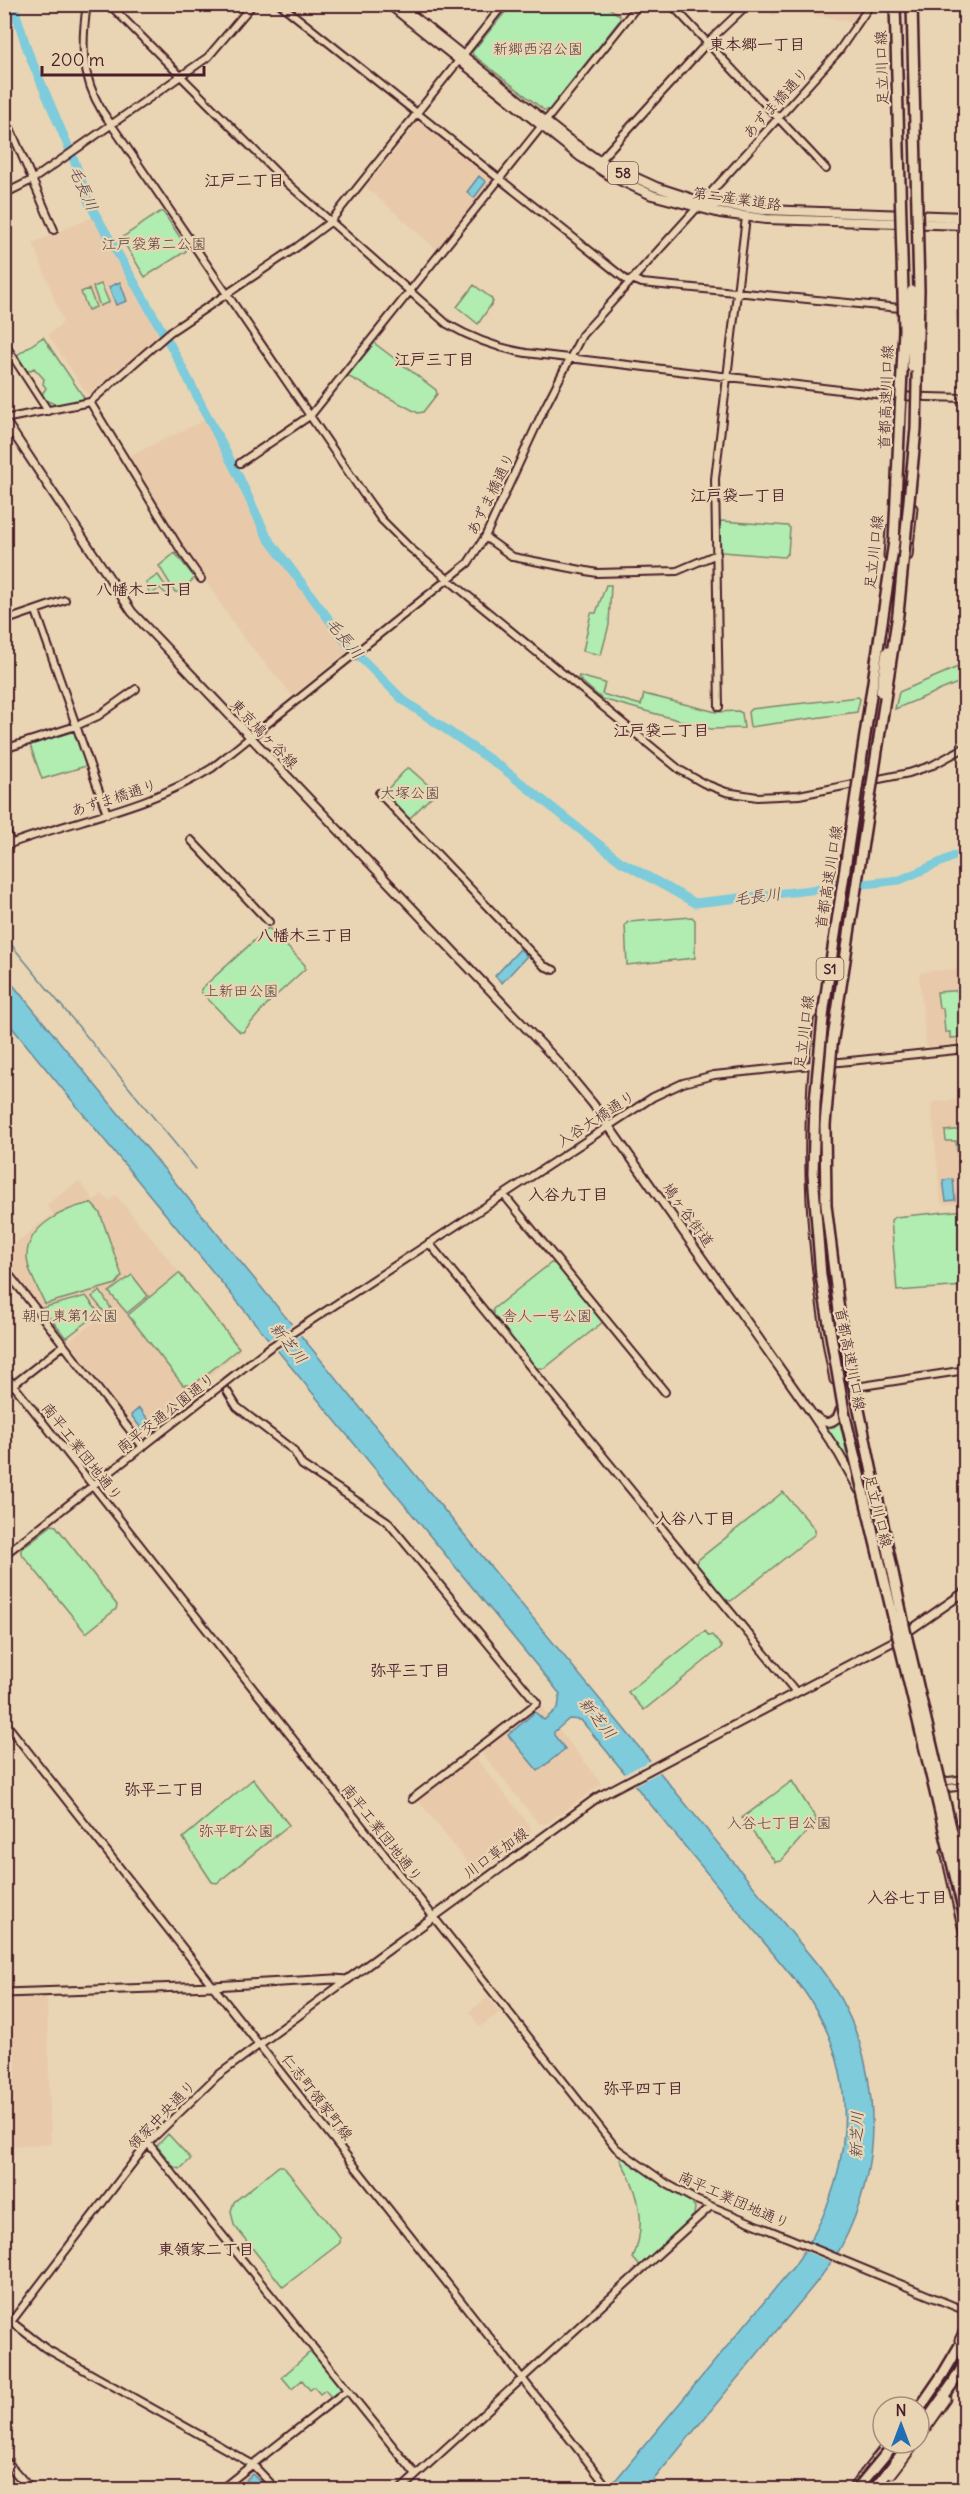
<svg xmlns="http://www.w3.org/2000/svg" width="970" height="2494" font-family="Delius,'Klee One',sans-serif">
	<style>
		.built { fill: #e8caaa }
		.green { fill: #b1ecb1; stroke: #7e866e; stroke-width: 1.5 }
		.water { fill: #7dcbdb; stroke: #698695; stroke-width: 1.5 }
		.pier { fill: #e9d5b3 }
		.lines { fill: none; stroke-linecap: round; stroke-linejoin: round }
		.stream { stroke: #698695; stroke-width: 1.5 }
		.river { stroke: #7dcbdb; stroke-width: 9 }
		.tertiary-casing { stroke: #4a1f2b; stroke-width: 10 }
		.secondary-casing { stroke: #4a1f2b; stroke-width: 11 }
		.primary-casing { stroke: #4a1f2b; stroke-width: 12 }
		.motorway-casing { stroke: #4a1f2b; stroke-width: 14 }
		.tertiary { stroke: #e9d5b3; stroke-width: 6 }
		.secondary { stroke: #e9d5b3; stroke-width: 7 }
		.primary { stroke: #e9d5b3; stroke-width: 8 }
		.motorway { stroke: #e9d5b3; stroke-width: 9 }
		.motorway-bridge-casing { stroke: #4a1f2b; stroke-width: 14; stroke-linecap: butt }
		.motorway-bridge { stroke: #e9d5b3; stroke-width: 9 }
		.labels { text-anchor: middle; stroke-width: 4.5; stroke-linejoin: round; paint-order: stroke }
		.shield { fill: #e9d5b3; stroke: #7a5654; stroke-width: 1.5 }
		.shield-label { font-size: 14px; font-weight: bold; fill: #4a1f2b }
		.park-label { font-size: 15px; fill: #593e3f; stroke: #e9d5b3 }
		.street-label { font-size: 15px; fill: #4a1f2b; stroke: #e9d5b3 }
		.neighbourhood-label { font-size: 16px; font-weight: bold; fill: #4a1f2b; stroke: #e9d5b3 }
		.water-label { font-size: 16px; font-style: italic; fill: #54414e; stroke: #e9d5b3 }
	</style>
	<rect width="100%" height="100%" fill="#e9d5b3"/>
	<filter id="ink" filterUnits="userSpaceOnUse"><feTurbulence type="fractalNoise" baseFrequency=".0167" numOctaves="2"/><feDisplacementMap in="SourceGraphic" scale="12" xChannelSelector="R" yChannelSelector="G"/><feConvolveMatrix kernelMatrix="1 2 1 2 8 2 1 2 1" color-interpolation-filters="sRGB"/></filter>
	<g filter="url(#ink)">
		<!-- built -->
		<path class="built" d="M758,5h105l-10,17 -71,-13 -9,7 -8,-9 -3,2z
			M417,123h4l72,56v3l-53,65 -5,1 -69,-61z
			M93,217l67,118 -72,60 -40,-60 15,-13 -30,-79z
			M205,420l24,46 35,74 84,111 -55,45 -51,-60 -53,-80 -60,-100z
			M965,968v75l-36,4 -3,-2 -7,-70 2,-3z
			M963,1099l2,1v103l-21,2 -3,-2 -10,-98 3,-3z
			M79,1181l15,19 8,-6 7,7 7,-6 124,151v5l-54,44 -4,12 -39,30h-2l-73,-96 31,-22 4,2 4,-3 -21,-24 -45,13 -36,-48v-8l48,-37 -7,-9z
			M540,1705l62,79 -56,40 -8,-1 -56,-70 1,-3z
			M472,1757l4,1 55,69 -1,9 -53,39 -59,-75z
			M44,1996l3,3 4,146 -46,1v-149z
			M486,1999h3l11,13 -20,15 -11,-15z
			M250,2470l4,1 19,18 -47,1z"/>
		<!-- green -->
		<path class="green" d="M511,5h94l15,11v4l-71,90h-5l-71,-55 -1,-3z
			M160,212h3l23,34v5l-41,26 -22,-36v-4z
			M101,284l8,18 -9,4 -7,-19z
			M474,285l17,13 2,4 -15,22 -21,-17z
			M89,289l7,18 -8,3 -7,-18z
			M962,310l1,50 -4,2 -2,-51z
			M43,337l40,59 1,3c-13,8 -33,8 -43,-3l5,-8 -3,-4 1,-5 -10,-11 -7,4 -11,-16z
			M374,343l62,47 1,4 -14,18 -5,1 -69,-36 -1,-2z
			M722,521l66,5 2,2 -2,25 -4,4 -62,-5 -3,-3v-26z
			M175,553l20,25 -17,14h-3l-16,-26z
			M158,575l11,16 -3,3 -6,-6 -10,7 -4,-12z
			M606,585h5l-2,40 -8,30 -18,-4 8,-38h5z
			M965,664v16l-70,29 4,-17z
			M579,676l26,7 -3,11 39,11 3,-11 72,18 22,-1 4,2 2,15 -33,1 -109,-30 -24,-21z
			M858,697l2,2 -3,13 -107,15 -2,-15 3,-3z
			M74,730l12,36 -44,13 -12,-34z
			M407,768h2l27,24 -27,27 -24,-24v-3z
			M692,917l3,3v38l-68,7 -2,-40 3,-3z
			M267,929h3l35,36v4l-36,33 -26,30h-3l-39,-40v-3z
			M965,990v47l-15,1v-6h-5l-2,-24h-4l-2,-16z
			M965,1129l1,65h-2l-2,-20 -3,-1 -3,-32h-10l-1,-10z
			M91,1203l9,10 22,63 -6,8 -71,20c-6,-14 -18,-33 -18,-48 0,-31 39,-48 64,-53z
			M965,1210v76l-68,5 -6,-71 4,-3z
			M551,1263l5,1 47,58 -58,46h-9l-43,-54v-5z
			M179,1273l60,75 -46,37h-10l-55,-70z
			M132,1275l16,21 -21,17 -18,-21z
			M100,1291l11,17 -6,5 -13,-16z
			M86,1296l13,17 -33,25 -24,-30z
			M839,1423h1l10,43 -25,-38 9,-1z
			M783,1492l32,37v5l-84,67 -5,-1 -29,-35 1,-5z
			M52,1525l4,1 61,79 -1,4 -30,24 -65,-80v-4z
			M705,1631l4,5 3,-1 10,12 -78,63 -16,-18z
			M253,1779l36,46 -72,58 -5,-1 -29,-44z
			M792,1781l25,39 -36,41 -6,1 -33,-44z
			M168,2134l23,25 -11,10 -6,-2 -17,-21z
			M623,2158l68,44 4,5 -1,8 -54,51 -7,-8c14,-34 6,-68 -13,-98z
			M279,2166h4l57,72v5l-57,44 -49,-62 -3,-14 3,-9z
			M309,2353h4l27,34v3l-9,7 -6,-7 -5,4 -6,-7 -4,3 -8,-10 -10,9 -10,-12z"/>
		<!-- water -->
		<path class="water" d="M479,176l7,6 -12,16 -7,-6z
			M120,282l7,19 -11,4 -7,-18z
			M520,949l7,7 -25,27 -7,-7z
			M4,974l809,985c68,82 77,194 28,288 -6,11 -14,21 -21,31l-174,211h-38l186,-223c59,-82 71,-189 10,-275l-223,-271 -12,-1 -15,13v3l11,14 -27,22 -30,-36 27,-23 9,8 14,-12 2,-14 -555,-675z
			M953,1179l2,21 -9,1 -3,-21z
			M139,1408l13,16 -9,7 -12,-16z
			M252,2474l15,14 -1,1h-10l-10,-9z"/>
		<!-- pier -->
		<path class="pier" d="M295,1322l9,11 -30,20 -9,-11z
			M653,1759l9,12 -31,16 -9,-12z
			M807,2241l33,13 -6,9 -32,-13z"/>
		<g class="lines">
			<!-- stream -->
			<path class="stream" d="M4,936l192,233"/>
			<!-- river -->
			<path class="river" d="M13,4l15,48 46,108 15,43 83,145 67,129 28,60 82,109 54,54 98,67 119,94 75,42 205,-23 66,-29"/>
			<!-- tertiary casing -->
			<g class="tertiary-casing">
				<path id="tertiary" d="M87,4c-6,40 -6,72 15,107l260,381 19,27 29,29 270,222 23,13 23,9 31,5 42,-2 110,-22 24,-8 33,-18
					M109,4l178,179 160,141c26,15 49,24 79,29l365,43 75,2
					M280,4l349,278
					M671,4l155,165
					M4,114l50,116
					M599,161l108,-118 41,-39
					M4,194l28,-14 176,-123 45,-53
					M632,279l10,4 258,25
					M4,343l44,68
					M90,402l90,147 21,30
					M4,419l86,-17 80,-70 127,-85 33,-25 174,-218
					M240,463l71,-48 328,-411
					M485,537l28,20 84,16 80,-2 40,-17
					M36,611l71,203
					M4,621l61,-21
					M719,707l-4,-228 31,-262
					M4,749l72,-23 22,-10 38,-27
					M379,793l165,173 10,4
					M4,824l7,20
					M191,840l78,82
					M4,846c71,-27 143,-37 208,-78l256,-205 17,-26 59,-128 38,-74 256,-283 33,-48
					M504,1195l161,197
					M429,1243l367,449
					M4,1268l139,179
					M4,1373l612,775 51,36 29,16 270,111
					M856,1387l110,-17
					M227,1391l10,16 56,43 9,15 85,56 150,182 -125,96
					M4,1392l60,-47
					M4,1555l265,-207 384,-251 30,-14 31,-8 252,-26
					M4,1721l606,769
					M939,1782l27,-3
					M939,1789l27,-3
					M148,2143l268,332
					M4,2316l41,32 207,116 25,26
					M4,2327l7,-5 137,-179 69,-67 130,-96
					M220,2490l127,-100
					M400,2490l311,-284"/>
			</g>
			<!-- secondary casing -->
			<g class="secondary-casing">
				<path id="secondary" d="M4,419l128,193 428,452 33,40 217,307 29,43 20,36
					M888,556l2,-27
					M908,556l5,-48
					M818,1021c-16,125 -8,236 16,359
					M816,1417c7,6 13,8 21,1l3,-8
					M945,1852l21,92
					M4,1993l209,-7 121,-7 13,1 251,-183 298,-157 70,-49
					M959,2340l7,-14
					M919,2439l28,-40
					M4,2459l27,31
					M892,2474l24,-31
					M851,2490l37,-47"/>
			</g>
			<!-- primary casing -->
			<g class="primary-casing">
				<path id="primary" d="M389,4l192,153 28,18 43,20 68,18 46,6 200,6
					M398,4l168,134 33,23 57,26 46,15 61,8 203,7"/>
			</g>
			<!-- motorway casing -->
			<g class="motorway-casing">
				<path id="motorway" d="M901,4l7,287
					M907,18l2,58
					M911,153l1,88
					M827,1241c1,77 23,154 40,229
					M919,2409l24,-35 23,-39
					M919,2431l34,-48 13,-22
					M874,2490l36,-47"/>
			</g>
			<!-- tertiary -->
			<use href="#tertiary" class="tertiary"/>
			<!-- secondary -->
			<use href="#secondary" class="secondary"/>
			<!-- primary -->
			<use href="#primary" class="primary"/>
			<!-- motorway -->
			<use href="#motorway" class="motorway"/>
			<!-- motorway-bridge casing -->
			<g class="motorway-bridge-casing">
				<path id="motorway-bridge" d="M895,4l9,325 -10,213 -70,466 -9,94 -2,72 8,102 23,136 122,509
					M912,4l7,286 -3,139 -18,185 -66,431 -7,80 1,80 14,114 65,311 61,262
					M912,291v76
					M881,692l6,-40
					M856,2490l39,-47"/>
			</g>
			<!-- motorway-bridge -->
			<use href="#motorway-bridge" class="motorway-bridge"/>
		</g>
	</g>
	<g class="labels">
		<!-- shield labels -->
		<g class="shield">
			<rect x="608" y="162" width="30" height="22" rx="4.5"/>
			<rect x="816.5" y="958" width="27" height="22" rx="4.5"/>
		</g>
		<g class="shield-label">
			<text x="623" y="178">58</text>
			<text x="830" y="974">S1</text>
		</g>
		<!-- park labels -->
		<g class="park-label">
			<text x="538" y="54">新郷西沼公園</text>
			<text x="154" y="249">江戸袋第二公園</text>
			<text x="410" y="798">大塚公園</text>
			<text x="241" y="996">上新田公園</text>
			<text x="70" y="1321">朝日東第1公園</text>
			<text x="547" y="1321">舎人一号公園</text>
			<text x="779" y="1828">入谷七丁目公園</text>
			<text x="236" y="1836">弥平町公園</text>
		</g>
		<!-- street labels -->
		<g class="street-label">
			<text transform="translate(882 68) rotate(-92)" y="5">足立川口線</text>
			<text transform="translate(776 103) rotate(-48)" y="5">あずま橋通り</text>
			<text transform="translate(737 199) rotate(8)" y="5">第二産業道路</text>
			<text transform="translate(886 397) rotate(-88)" y="5">首都高速川口線</text>
			<text transform="translate(491 494) rotate(-64)" y="5">あずま橋通り</text>
			<text transform="translate(874 552) rotate(-84)" y="5">足立川口線</text>
			<text transform="translate(264 734) rotate(46)" y="5">東京鳩ヶ谷線</text>
			<text transform="translate(114 798) rotate(-18)" y="5">あずま橋通り</text>
			<text transform="translate(829 877) rotate(-81)" y="5">首都高速川口線</text>
			<text transform="translate(804 1032) rotate(-83)" y="5">足立川口線</text>
			<text transform="translate(596 1119) rotate(-33)" y="5">入谷大橋通り</text>
			<text transform="translate(688 1215) rotate(54)" y="5">鳩ヶ谷街道</text>
			<text transform="translate(850 1359) rotate(79)" y="5">首都高速川口線</text>
			<text transform="translate(166 1413) rotate(-38)" y="5">南平交通公園通り</text>
			<text transform="translate(82 1452) rotate(52)" y="5">南平工業団地通り</text>
			<text transform="translate(878 1511) rotate(76)" y="5">足立川口線</text>
			<text transform="translate(382 1833) rotate(52)" y="5">南平工業団地通り</text>
			<text transform="translate(496 1853) rotate(-36)" y="5">川口草加線</text>
			<text transform="translate(317 2097) rotate(52)" y="5">仁志町領家町線</text>
			<text transform="translate(162 2115) rotate(-46)" y="5">領家中央通り</text>
			<text transform="translate(734 2200) rotate(24)" y="5">南平工業団地通り</text>
		</g>
		<!-- neighbourhood labels -->
		<g class="neighbourhood-label">
			<text x="757" y="50">東本郷一丁目</text>
			<text x="244" y="186">江戸二丁目</text>
			<text x="434" y="365">江戸三丁目</text>
			<text x="738" y="501">江戸袋一丁目</text>
			<text x="144" y="595">八幡木二丁目</text>
			<text x="661" y="736">江戸袋二丁目</text>
			<text x="305" y="941">八幡木三丁目</text>
			<text x="568" y="1200">入谷九丁目</text>
			<text x="695" y="1524">入谷八丁目</text>
			<text x="410" y="1676">弥平三丁目</text>
			<text x="164" y="1795">弥平二丁目</text>
			<text x="907" y="1903">入谷七丁目</text>
			<text x="643" y="2094">弥平四丁目</text>
			<text x="206" y="2255">東領家二丁目</text>
		</g>
		<!-- water labels -->
		<g class="water-label">
			<text transform="translate(84 188) rotate(66)" y="6">毛長川</text>
			<text transform="translate(345 638) rotate(50)" y="6">毛長川</text>
			<text transform="translate(757 896) rotate(-7)" y="6">毛長川</text>
			<text transform="translate(289 1343) rotate(51)" y="6">新芝川</text>
			<text transform="translate(598 1718) rotate(51)" y="6">新芝川</text>
			<text transform="translate(856 2135) rotate(-88)" y="6">新芝川</text>
		</g>
	</g>
	<!-- margin -->
	<rect width="970" height="2494" fill="none" stroke="#e9d5b3" stroke-width="24"/>
	<rect x="12" y="12" width="946" height="2470" fill="none" stroke="#4a1f2b" stroke-width="2" filter="url(#ink)"/>
	<!-- north arrow -->
	<g transform="translate(901 2425)"><circle r="28" fill="#e9d5b3" stroke="#a98c7d" stroke-width="1.5"/>
	<path d="M0-4.5L10 22L0 15L-10 22Z" fill="#1f6fb2"/>
	<text y="-9" font-size="16" font-weight="bold" text-anchor="middle" fill="#4a1f2b">N</text>
	</g>
	<!-- scale -->
	<path d="M42 66v9h162v-9" fill="none" stroke="#4a1f2b" stroke-width="3"/>
	<text x="51" y="66" font-size="18" fill="#4a1f2b" stroke="#e9d5b3" stroke-width="4.5" paint-order="stroke">200 m</text>
</svg>
